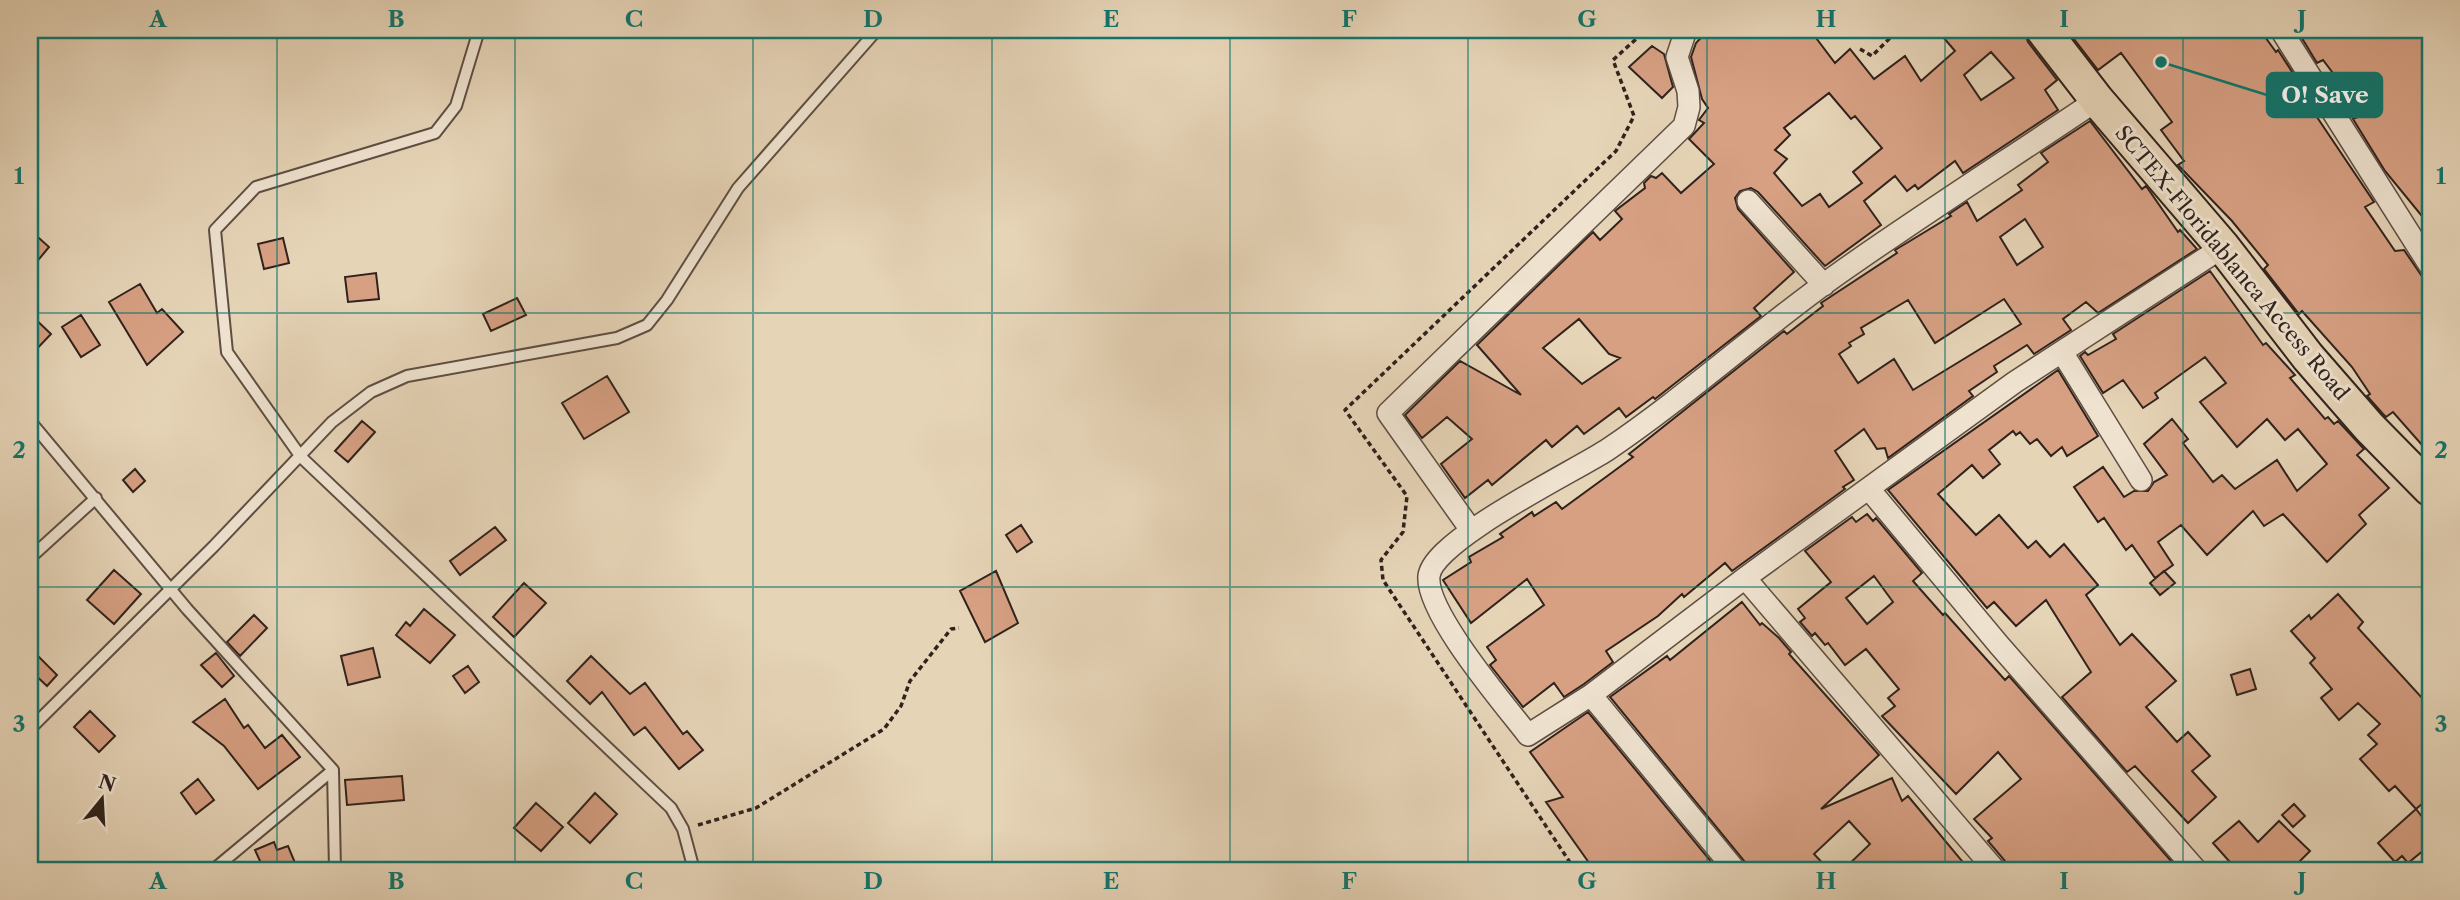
<svg xmlns="http://www.w3.org/2000/svg" width="2460" height="900" font-family="'Libre Caslon Text',serif">
	<style>
		.building { fill: #d7a083; stroke: #30221c; stroke-width: 2; fill-rule: evenodd }
		.lines { fill: none; stroke-linecap: round; stroke-linejoin: round }
		.service-casing { stroke: #5e4e43; stroke-width: 14 }
		.minor-casing { stroke: #5e4e43; stroke-width: 24 }
		.primary-casing { stroke: #30221c; stroke-width: 37 }
		.path { stroke: #30221c; stroke-width: 3.5; stroke-dasharray: 5 3.5; stroke-linecap: butt }
		.service { stroke: #efe3d0; stroke-width: 10 }
		.minor { stroke: #efe3d0; stroke-width: 21 }
		.primary { stroke: #e6d4b7; stroke-width: 33 }
		.grid { fill: none; stroke: #0f766e; stroke-width: 2; stroke-opacity: 0.55 }
		.labels { text-anchor: middle; stroke-width: 6; stroke-linejoin: round; paint-order: stroke }
		.street-label { font-size: 21px; fill: #30221c; stroke: #efe3d0 }
		.leader { fill: none; stroke: #0f766e; stroke-width: 2.5 }
		.callout-dot { fill: #0f766e; stroke: #efe3d0; stroke-width: 2.5 }
		.callout { fill: #0f766e; stroke: #0f766e; stroke-width: 2.5 }
		.callout-label { font-size: 23px; text-anchor: middle; font-weight: bold; fill: #fff }
		.neatline { fill: none; stroke: #0f766e; stroke-width: 2.5 }
		.grid-label { font-size: 23px; text-anchor: middle; font-weight: bold; fill: #0f766e }
	</style>
	<rect width="100%" height="100%" fill="#e6d4b7"/>
	<filter id="stains"><feTurbulence type="fractalNoise" baseFrequency=".00286" numOctaves="4"/><feColorMatrix values="0 0 0 0 .2 0 0 0 0 .09 0 0 0 0 .02 0 0 0 .5 -.17"/></filter>
	<radialGradient id="worn" r=".72"><stop offset=".6" stop-color="#630" stop-opacity="0"/><stop offset="1" stop-color="#630" stop-opacity=".3"/></radialGradient>
	<!-- building -->
	<path class="building" d="M1708,30h102l25,33 15,-14 24,30 31,-23 16,25 34,-30 -18,-21h87l4,12 29,38 -12,10 13,20 -95,63 -8,-12 -37,28 -3,-4 -8,6 -12,-15 -31,25 17,24 -56,41 -67,-74 -7,-4 -11,3 -5,7 3,11 56,63 -40,36 7,8 -106,83 -2,-2 -27,20 -7,-9 -35,26 -7,-8 -25,21 -6,-7 -54,45 -4,-5 -23,18 -24,-34 31,-25 -25,-22 -25,21 -17,-23 55,-54 61,34 -44,-50 116,-113 7,8 22,-21 -7,-8 30,-23 -1,-5 7,-7 5,2 6,-5 19,20 33,-29 -25,-25 15,-16 -5,-3 9,-12 -6,-9 -11,-42 5,-14zM1991,52l23,26 -33,22 -17,-25zM1829,93l22,26 4,-3 27,32 -29,24 9,11 -33,24 -9,-13 -18,12 -28,-33 13,-14 -12,-9 15,-15 -6,-7zM1579,319l30,35 11,4 -38,26 -39,-36z
		M2067,30h193l16,22 2,-2 18,28 -4,2 82,122 -9,5 30,44 9,-1 26,38v166l-37,-42 -7,5 -3,-3 -16,-18 3,-2 -18,-27 -50,-56 -3,3 -35,-45 4,-4 -36,-44 -54,-56 6,-4 -23,-31 11,-8 -51,-69 -23,17z
		M2307,30h123v196l-45,-55 -32,-52 11,-5 -41,-54 -6,3 -17,-28z
		M1652,46l12,8 9,33 -11,11 -33,-31z
		M2090,121l52,68 4,-3 32,46 2,-2 17,19 -99,64 -12,-11 -23,17 8,11 -37,24 -7,-9 -33,21 3,6 -28,19 4,5 -85,62 -3,-10 -8,1 -13,-20 -29,22 19,29 -11,7 2,2 -113,82 -7,-8 -41,34 -2,-3 -24,22 -52,35 7,11 -29,22 -20,13 -10,-14 -31,24 -33,-42 6,-5 -9,-13 57,-42 -17,-26 -56,44 -28,-43 28,-18 -2,-5 34,-20 -3,-3 32,-22 2,4 22,-14 6,7 48,-35 23,-17 -4,-3 155,-123 3,3 36,-28 -2,-3 76,-50 -2,-3 15,-9 41,-25 -2,-2 18,-12 10,19 45,-31 -4,-5 30,-23 -7,-9zM2025,219l18,28 -26,18 -17,-28zM2004,299l17,25 -108,66 -19,-31 -36,24 -19,-29 12,-8 -2,-3 15,-9 -3,-6 47,-28 27,43z
		M30,230l19,17 -19,23z
		M283,238l6,25 -25,6 -6,-25z
		M2210,271l53,74 3,-2 29,32 -5,3 35,41 3,-2 6,7 4,-3 26,28 -7,6 32,33 -30,27 7,9 -39,38 -44,-48 -19,12 -11,-15 -46,44 -26,-30 -23,17 15,23 -18,13 -23,-33 -6,5 -22,-32 -6,4 -24,-35 29,-20 21,30 10,-6h14l6,-9 13,-7 -23,-31 28,-25 16,20 -5,4 30,39 9,-7 13,14 42,-29 20,31 30,-27 -29,-35 -13,11 -18,-21 -30,28 -37,-45 26,-19 -21,-26 -50,36 3,5 -15,10 -20,-28 -20,13 -23,-37 5,-4 3,3 28,-16 -3,-5z
		M376,273l3,26 -31,3 -3,-25z
		M140,284l17,29 5,-4 21,23 -36,33 -38,-63z
		M517,298l9,17 -35,16 -8,-17z
		M30,314l21,20 -21,22z
		M81,315l19,30 -19,12 -19,-30z
		M2058,370l40,66 -31,20 -5,-9 -11,9 -14,-17 -7,5 -10,-12 -4,3 -3,-4 -24,19 11,14 -17,14 -11,-13 -34,29 38,41 23,-20 29,33 8,-7 14,16 14,-13 34,41 -12,10 34,50 12,-11 44,47 -30,26 31,35 11,-10 22,24 -18,15 24,26 -28,26 -53,-57 -8,6 -65,-75 29,-25 -45,-72 -30,26 -22,-24 -7,6 -99,-118z
		M607,376l22,36 -45,27 -22,-36z
		M362,421l13,11 -27,30 -13,-11z
		M135,469l10,12 -12,11 -10,-12z
		M1867,514l6,7 3,-3 46,55 -9,8 30,34 2,-2 60,67 4,-4 170,194h-171l-3,-9 -17,-20 4,-3 -18,-19 47,-40 -23,-27 -42,42 -74,-78 13,-10 -7,-8 11,-9 -33,-40 -21,16 -17,-22 -3,2 -10,-12 -3,3 -12,-14 5,-4 -7,-9 33,-27 -26,-31 47,-34 4,5zM1874,576l19,26 -26,22 -21,-26z
		M1021,525l11,17 -15,10 -11,-17z
		M495,527l11,13 -46,35 -10,-14z
		M114,570l27,24 -27,30 -27,-24z
		M996,571l22,52 -33,19 -25,-51z
		M2164,571l11,12 -15,12 -10,-12z
		M524,583l22,20 -32,34 -21,-20z
		M2338,594l25,28 -5,6 64,70 8,-6v105l-14,12 -21,-23 -6,5 -29,-32 17,-15 -9,-9 12,-11 -22,-21 -19,17 -18,-22 11,-9 -22,-26 5,-5 -24,-27 18,-16 2,4z
		M1742,602l18,23 2,-2 17,15 12,14 -2,2 90,101 -58,54 71,-31 10,23 6,-5 54,65 -11,9h-108l27,-26 -21,-23 -35,33 15,16h-81l-3,-8 -135,-165 57,-41 3,4z
		M424,609l31,26 -25,28 -34,-28 10,-13 4,4z
		M254,615l13,13 -27,28 -13,-14z
		M30,648l27,27 -10,11 -17,-16z
		M373,648l7,29 -32,8 -7,-29z
		M216,653l18,23 -12,11 -21,-22z
		M591,656l39,38 15,-11 38,51 4,-3 16,19 -24,19 -34,-42 -11,8 -32,-43 -12,12 -23,-23z
		M468,666l11,16 -14,11 -12,-17z
		M2250,669l6,20 -19,6 -6,-20z
		M225,699l19,29 4,-3 17,23 17,-13 18,22 -42,32 -34,-43 -31,-24z
		M90,711l25,25 -16,16 -25,-25z
		M1588,712l130,158h-113l-5,-7 -8,4 -46,-65 17,-5 -33,-45z
		M402,776l2,24 -57,5 -2,-25z
		M198,779l16,21 -18,14 -15,-21z
		M595,793l22,21 -27,29 -22,-20z
		M536,803l27,24 -22,24 -27,-23z
		M2294,804l11,12 -12,11 -11,-12z
		M2416,809l14,18v18l-22,18 -6,-7 -7,6 -17,-19z
		M2239,821l19,21 21,-21 31,30 -19,19h-54l-24,-27z
		M274,842l3,8 11,-4 10,24h-34l-9,-20z"/>
	<g class="lines">
		<!-- service casing -->
		<g class="service-casing">
			<path id="service" d="M479,30l-23,76 -21,27 -179,54 -41,43 12,122 74,105 370,351 12,21 11,41
				M30,421l157,188 146,161 2,100
				M30,558l66,-60
				M30,729l184,-183 118,-124 39,-30 36,-16 210,-38 30,-13 20,-25 71,-112 139,-158
				M213,870l120,-100"/>
		</g>
		<!-- minor casing -->
		<g class="minor-casing">
			<path id="minor" d="M2281,30l149,236
				M2097,100c-86,58 -174,114 -259,174 -79,56 -151,122 -231,176 -34,22 -174,90 -178,126 -4,36 76,129 99,159l63,-40 154,-117 270,-196 208,-135
				M1748,201l76,84
				M2062,352l79,128
				M1869,489l130,156 197,225
				M1471,530l-83,-117 296,-287 5,-19 -1,-16 -11,-34 9,-27
				M1745,578l250,292
				M1591,695l144,175"/>
		</g>
		<!-- primary casing -->
		<g class="primary-casing">
			<path id="primary" d="M2043,30l54,70 126,147 85,110 61,70 61,62"/>
		</g>
		<!-- path -->
		<path class="path" d="M1860,49l12,7 26,-26
			M698,825l58,-17 128,-79 17,-23 9,-25 41,-52 8,-1
			M1575,870l-192,-290 -2,-20 22,-28 4,-36 -62,-86 271,-259 18,-35 -21,-56 33,-30"/>
		<!-- service -->
		<use href="#service" class="service"/>
		<!-- minor -->
		<use href="#minor" class="minor"/>
		<!-- primary -->
		<use href="#primary" class="primary"/>
	</g>
	<!-- grid -->
	<path class="grid" d="M277,30v840M515,30v840M753,30v840M992,30v840M1230,30v840M1468,30v840M1707,30v840M1945,30v840M2183,30v840M30,313h2400M30,587h2400"/>
	<g class="labels">
		<!-- street labels -->
		<g class="street-label">
			<text transform="translate(2232 263) rotate(50)" y="7">SCTEX-Floridablanca Access Road</text>
		</g>
	</g>
	<!-- callouts -->
	<path class="leader" d="M2161 62L2267 95"/>
	<circle class="callout-dot" cx="2161" cy="62" r="7"/>
	<rect class="callout" x="2267" y="73" width="115" height="44" rx="7"/>
	<g class="callout-label">
		<text x="2325" y="103">O! Save</text>
	</g>
	<!-- margin -->
	<rect width="2460" height="900" fill="none" stroke="#e6d4b7" stroke-width="77"/>
	<!-- north arrow -->
	<g transform="translate(102 799) rotate(18)" stroke="#efe3d0" stroke-width="5" paint-order="stroke">
	<path d="M0-5L12 26L0 18L-12 26Z" fill="#30221c"/>
	<text y="-10" font-size="19" font-weight="bold" text-anchor="middle" fill="#30221c">N</text>
	</g>
	<rect x="38" y="38" width="2384" height="824" class="neatline"/>
	<g class="grid-label">
		<text x="158" y="27">A</text>
		<text x="396" y="27">B</text>
		<text x="634" y="27">C</text>
		<text x="873" y="27">D</text>
		<text x="1111" y="27">E</text>
		<text x="1349" y="27">F</text>
		<text x="1587" y="27">G</text>
		<text x="1826" y="27">H</text>
		<text x="2064" y="27">I</text>
		<text x="2302" y="27">J</text>
		<text x="19" y="184">1</text>
		<text x="2441" y="184">1</text>
		<text x="19" y="458">2</text>
		<text x="2441" y="458">2</text>
		<text x="19" y="732">3</text>
		<text x="2441" y="732">3</text>
		<text x="158" y="889">A</text>
		<text x="396" y="889">B</text>
		<text x="634" y="889">C</text>
		<text x="873" y="889">D</text>
		<text x="1111" y="889">E</text>
		<text x="1349" y="889">F</text>
		<text x="1587" y="889">G</text>
		<text x="1826" y="889">H</text>
		<text x="2064" y="889">I</text>
		<text x="2302" y="889">J</text>
	</g>
	<rect width="100%" height="100%" filter="url(#stains)"/>
	<rect width="100%" height="100%" fill="url(#worn)"/>
</svg>
